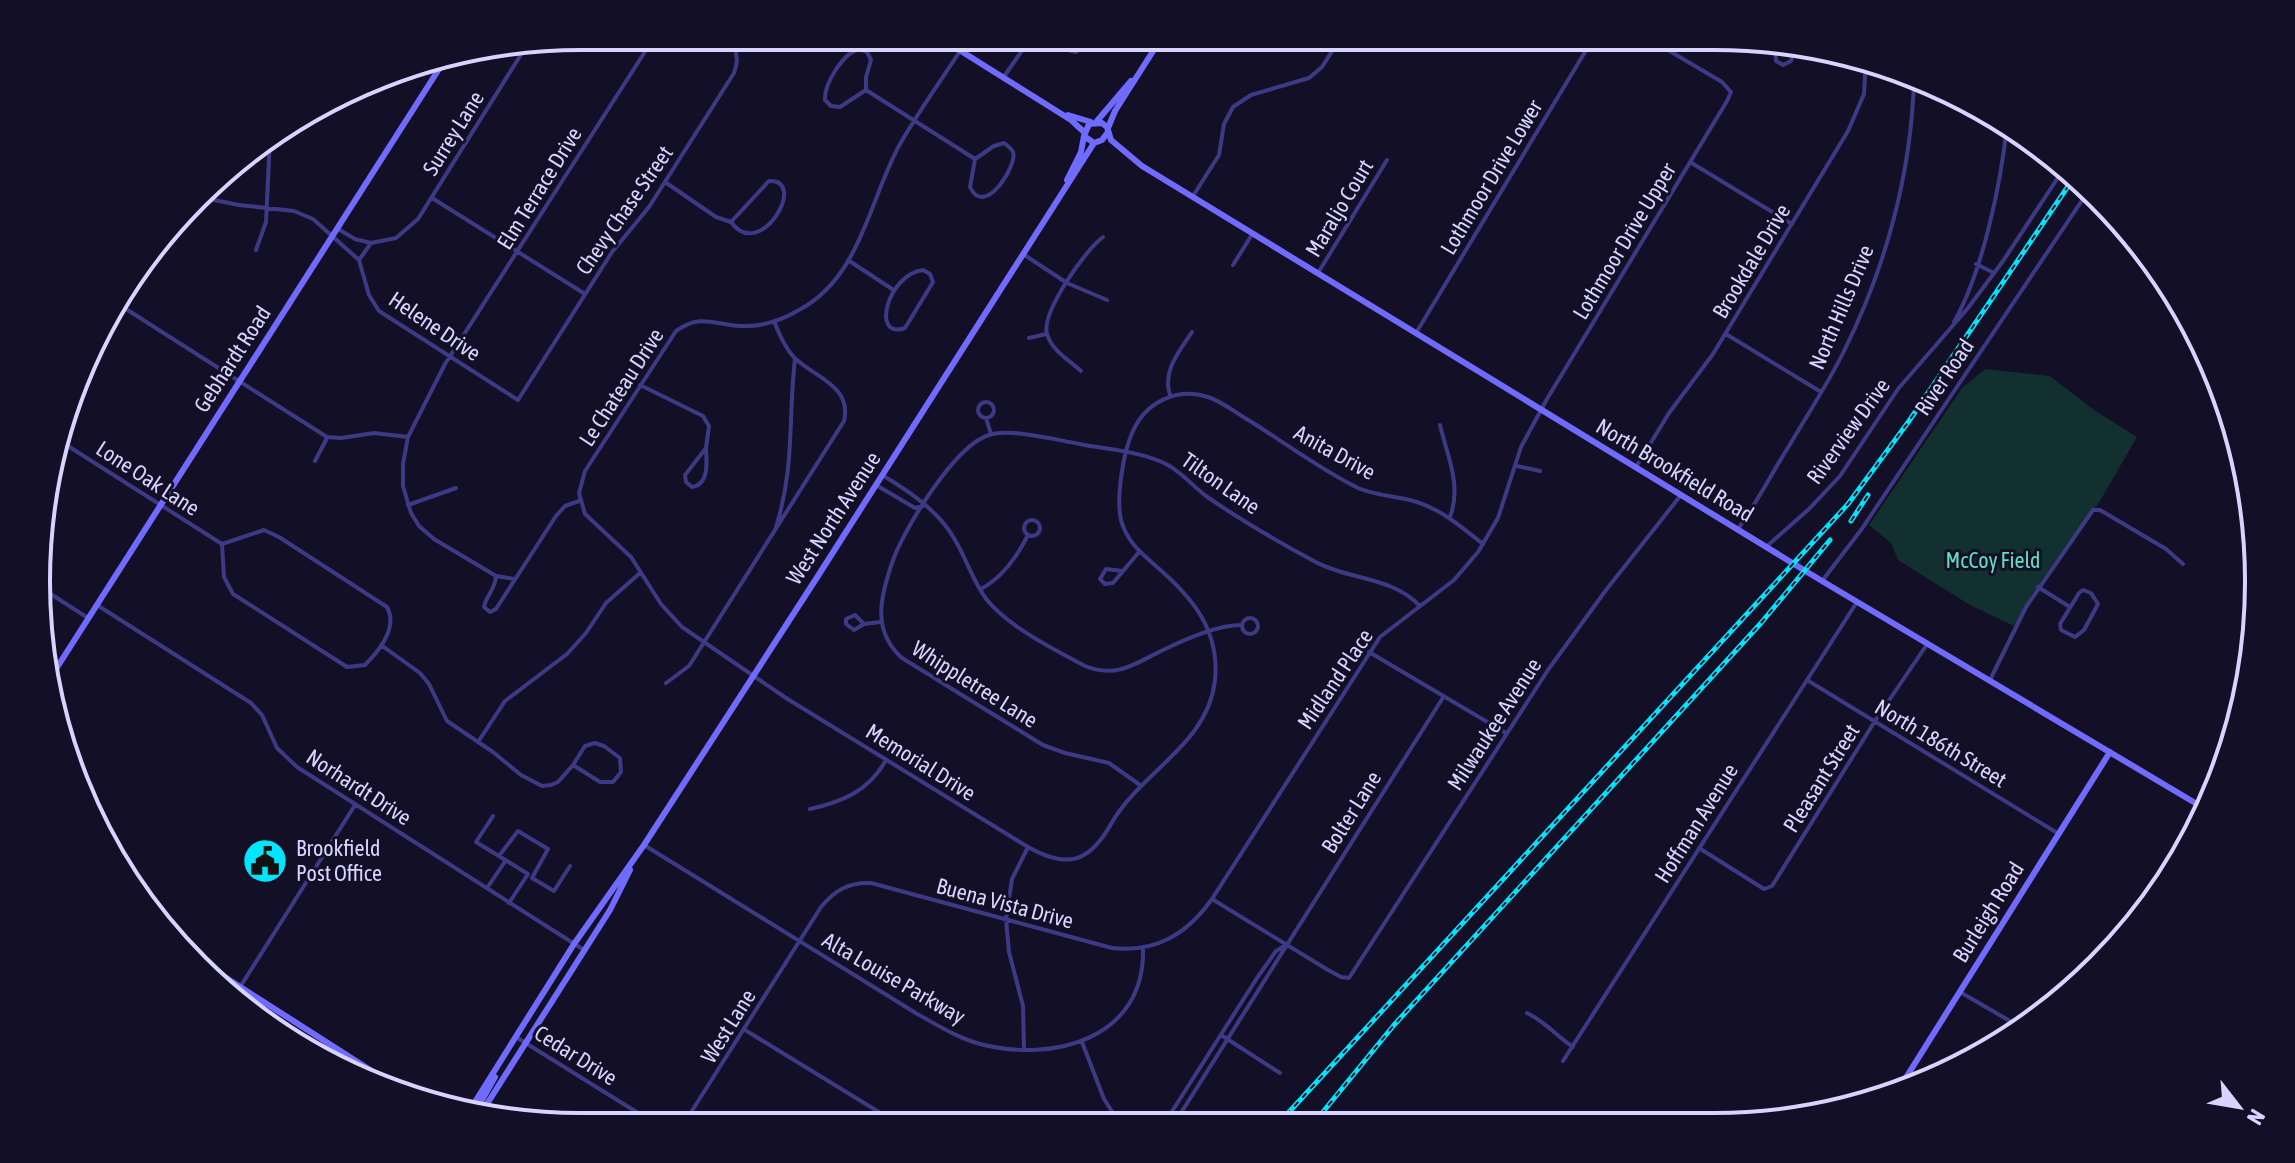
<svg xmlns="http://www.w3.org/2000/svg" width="2295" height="1163" font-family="'Asap Condensed',sans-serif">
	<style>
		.green { fill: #12302f }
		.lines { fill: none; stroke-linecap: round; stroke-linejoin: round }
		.street { stroke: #3d3a85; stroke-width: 4 }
		.secondary { stroke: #6f6bff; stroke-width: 6 }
		.rail-casing { stroke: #00e5ff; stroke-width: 5 }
		.rail { stroke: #130f26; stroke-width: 2; stroke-dasharray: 6; stroke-linecap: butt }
		.labels { text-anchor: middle; stroke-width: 6; stroke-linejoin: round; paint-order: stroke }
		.street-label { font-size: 22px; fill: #d9d4ff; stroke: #130f26 }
		.park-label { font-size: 22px; fill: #5fe0c0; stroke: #130f26 }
		.poi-label { font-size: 22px; fill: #d9d4ff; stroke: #130f26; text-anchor: start }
		.rim { fill: none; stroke: #d9d4ff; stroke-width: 4 }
	</style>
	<rect width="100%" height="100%" fill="#130f26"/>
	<!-- green -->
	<path class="green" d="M1985,369l65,7 44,34 43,27 -40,69 -8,7 -57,81 -18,32 -44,-21 -72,-45 -7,-17 -22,-18 93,-137z"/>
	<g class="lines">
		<!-- street -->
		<path class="street" d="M1062,36l6,14 8,2 9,-7 -1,-9
			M1775,41l1,20 7,4 8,-4 5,-16
			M859,49l8,3 4,8 -5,17v13l-26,17 -9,-1 -6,-6c-1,-16 18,-47 34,-51z
			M960,51c-20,31 -42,61 -60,93 -31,56 -39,133 -101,166 -17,10 -38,17 -58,16 -27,-1 -39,-13 -65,5l-91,140 -6,22 6,21 46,43 30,47 21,23 104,71 242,149c39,22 61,16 83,-23 30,-53 97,-79 104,-144 5,-50 -23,-83 -58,-113 -16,-14 -30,-25 -36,-47 -5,-22 2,-68 12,-89 13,-29 44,-44 75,-34 15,5 28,16 42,24 35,22 71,49 108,67 18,8 40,8 59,14 27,9 44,25 66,42
			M1003,78l29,-42
			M866,90l109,69
			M1004,143c4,3 7,5 9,9 5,12 -28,67 -43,35l5,-28 19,-13z
			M1690,162l102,62
			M769,181c40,-2 -9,82 -38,41z
			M665,182l51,35 15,5
			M1193,196l26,-41 5,-31 9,-17 18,-12 58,-17 13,-11 19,-30
			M204,198l35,7 55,6 19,8 46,41 10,35 10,16 139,89 94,-148 37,-45 85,-134c6,-15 3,-27 -10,-37
			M432,198l153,96
			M338,229l17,10 16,4
			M256,250l10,-28 4,-84
			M1023,254l44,29 40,17
			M359,260l12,-17 25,-5 22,-19 109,-174
			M848,260l44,29
			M1976,264l18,9
			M1233,265l20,-32
			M923,270l7,4 3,8 -28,46c-35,12 -17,-54 18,-58z
			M1318,273l69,-113
			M115,302l212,135 14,1 33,-5 34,4
			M1954,322c29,-51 47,-139 53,-197
			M1416,333l178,-296
			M1726,334l95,58
			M1029,338l17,-4
			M1081,371c-12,-11 -29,-20 -34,-37 -6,-21 38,-84 56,-97
			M640,385l63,31 6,10 -3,22
			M1170,395c-8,-24 9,-43 22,-63
			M978 410a8 8 0 1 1 16 0a8 8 0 1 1-16 0Z
			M986,418l5,16
			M1440,425c7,30 22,60 10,92
			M57,439l165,105
			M706,448c1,14 3,37 -14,39l-6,-5 -1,-7z
			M315,461l12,-23
			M1517,466l23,5
			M1636,467l33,-54 44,-59 135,-223 16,-37 2,-35
			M882,475c27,16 58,37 73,65 12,20 18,42 32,60 22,27 68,50 98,66 32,13 51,-3 78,-16 23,-11 54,-25 79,-25
			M876,485l39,23 8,-2
			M408,505l48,-17
			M1024 528a8 8 0 1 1 16 0a8 8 0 1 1-16 0Z
			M776,527c19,-60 12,-108 19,-168
			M1738,529c19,-27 34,-56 51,-83 18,-31 39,-62 55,-95 42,-84 68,-180 70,-274
			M264,530l15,7 108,70c11,20 -7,43 -22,58l-18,2 -114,-73 -9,-17 -2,-33z
			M1767,546l42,-37 31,-33 58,-87 70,-81 35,-47 62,-94
			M1122,571l-16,-2 -6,10 5,5 8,-1 26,-31
			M496,576c0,12 -10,20 -12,31l6,5 6,-3 60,-93 9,-10 14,-5
			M514,579l-18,-3 -62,-37 -15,-13 -8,-13 -8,-27v-22l5,-27 37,-73 210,-328
			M1822,581l39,-51 228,-340
			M2038,587l32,20
			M43,589l45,29
			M981,589c22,-12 36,-32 47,-54
			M2083,590l8,3 7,11 -14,26 -9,7 -14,-7 -1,-6 19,-31z
			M97,605l154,98 11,12 15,33 20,19 287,183
			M1242 626a8 8 0 1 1 16 0a8 8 0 1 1-16 0Z
			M864,624l-9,-9 -9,4v5l8,6 10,-6 16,-2
			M381,645l39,28 9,11 18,37 46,31 28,23 21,11 9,-1 7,-3 15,-17
			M1369,652l137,81
			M1807,680l252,154
			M1990,680l36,-73 67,-97h7l66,39 17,15
			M666,683l23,-17 155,-245c8,-34 -27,-43 -47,-61 -11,-9 -18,-26 -23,-39
			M478,742l27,-41 62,-47 19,-21 20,-30 34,-30
			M595,743l9,3 16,12 1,14 -8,10h-13l-27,-17 12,-19z
			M1140,785l-31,-22 -44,-10 -22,-8 -141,-87c-30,-27 -22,-60 -10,-95 11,-33 63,-118 97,-128 23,-7 67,5 91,9 29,6 61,7 88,21 14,8 25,21 38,31 33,23 69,44 104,63 38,22 80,16 110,47
			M810,809c32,-7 59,-18 76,-49
			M493,816l-17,26 52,32 -19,29
			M644,845l275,170c20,11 39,23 61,29 73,19 165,-5 163,-95
			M1699,848l65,41 8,-3 103,-165 53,-78
			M499,856l19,-25 30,18 -16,29
			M532,878l22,13 16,-25
			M487,888l19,-28
			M1212,899l116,71 13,7 8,1 199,-308 58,-80 75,-95
			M2145,915l33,-52
			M1960,992l62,36
			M235,995l120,-190
			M1527,1013c19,9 29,23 46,34
			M745,1030l155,95
			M1221,1035l59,38
			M516,1037l143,89
			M1082,1042l22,57 16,25
			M1024,1049l-1,-43 -14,-54 -3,-33 6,-40 16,-32
			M1563,1061l294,-459
			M1164,1124l93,-146 19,-27 10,-6
			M1174,1124l270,-428
			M683,1125l138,-218c14,-17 28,-25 50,-24l241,65c44,5 75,-14 100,-49l168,-262 74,-57 24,-28 20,-34 23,-71 26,-48 180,-298 4,-9 -9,-10 -76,-45"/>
		<!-- secondary -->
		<path class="secondary" d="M937,36l134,84 13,12
			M1068,115l23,7
			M1097,121l34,-40
			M1108,128l7,-17 47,-74
			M1108,132l-6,8 -8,3 -10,-7 5,-12 13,-1 5,4 4,13 31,26 680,415 385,229
			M1067,180l14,-28 3,-16
			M49,680l397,-622
			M184,951l233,149
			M253,1008l113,73
			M1897,1092l213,-340
			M461,1112l11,-5
			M468,1113l106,-169 70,-99 172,-266 278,-436
			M474,1114l21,-37
			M480,1115l130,-205 20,-40"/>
		<!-- rail casing -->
		<g class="rail-casing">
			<path id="rail" d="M1851,521l17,-26
				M1278,1124l570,-620 61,-83 166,-245
				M1313,1124l81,-99 367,-402 69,-83"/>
		</g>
		<!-- rail -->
		<use href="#rail" class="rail"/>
	</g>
	<!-- icons -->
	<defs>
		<g id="civic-disc" transform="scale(2.3)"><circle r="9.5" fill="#00e5ff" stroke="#130f26"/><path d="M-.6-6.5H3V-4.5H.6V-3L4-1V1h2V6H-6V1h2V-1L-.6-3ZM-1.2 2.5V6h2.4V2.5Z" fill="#111"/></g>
	</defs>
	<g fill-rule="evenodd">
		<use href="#civic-disc" x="265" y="861"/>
	</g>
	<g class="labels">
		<!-- street labels -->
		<g class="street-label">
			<text transform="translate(453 133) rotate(-58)" y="8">Surrey Lane</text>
			<text transform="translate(1491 177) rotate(-59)" y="8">Lothmoor Drive Lower</text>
			<text transform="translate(539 188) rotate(-58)" y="8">Elm Terrace Drive</text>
			<text transform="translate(1339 208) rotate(-59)" y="8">Maraljo Court</text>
			<text transform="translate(624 210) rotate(-55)" y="8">Chevy Chase Street</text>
			<text transform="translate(1624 241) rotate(-59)" y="8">Lothmoor Drive Upper</text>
			<text transform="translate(1751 261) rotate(-59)" y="8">Brookdale Drive</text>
			<text transform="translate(1841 307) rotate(-67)" y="8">North Hills Drive</text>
			<text transform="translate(435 326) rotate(34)" y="8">Helene Drive</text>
			<text transform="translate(232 359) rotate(-57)" y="8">Gebhardt Road</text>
			<text transform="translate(1944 377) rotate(-56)" y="8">River Road</text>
			<text transform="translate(621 387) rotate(-57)" y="8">Le Chateau Drive</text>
			<text transform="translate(1848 431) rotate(-54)" y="8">Riverview Drive</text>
			<text transform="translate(1335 452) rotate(29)" y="8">Anita Drive</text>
			<text transform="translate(1675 470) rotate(31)" y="8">North Brookfield Road</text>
			<text transform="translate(148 478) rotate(33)" y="8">Lone Oak Lane</text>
			<text transform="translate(1221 483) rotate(35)" y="8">Tilton Lane</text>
			<text transform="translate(833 518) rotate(-57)" y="8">West North Avenue</text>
			<text transform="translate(1335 679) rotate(-56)" y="8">Midland Place</text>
			<text transform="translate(975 684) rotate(32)" y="8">Whippletree Lane</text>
			<text transform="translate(1494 724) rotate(-57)" y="8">Milwaukee Avenue</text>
			<text transform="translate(1941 743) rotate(31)" y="8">North 186th Street</text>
			<text transform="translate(921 762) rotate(32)" y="8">Memorial Drive</text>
			<text transform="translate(1821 778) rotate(-58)" y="8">Pleasant Street</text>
			<text transform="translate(359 787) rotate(33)" y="8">Norhardt Drive</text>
			<text transform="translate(1351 812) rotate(-58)" y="8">Bolter Lane</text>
			<text transform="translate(1696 823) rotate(-58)" y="8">Hoffman Avenue</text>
			<text transform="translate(1005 903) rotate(15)" y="8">Buena Vista Drive</text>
			<text transform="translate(1988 912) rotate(-58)" y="8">Burleigh Road</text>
			<text transform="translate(894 978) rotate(30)" y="8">Alta Louise Parkway</text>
			<text transform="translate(728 1026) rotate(-58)" y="8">West Lane</text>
			<text transform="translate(576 1055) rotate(32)" y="8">Cedar Drive</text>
		</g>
		<!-- park labels -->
		<g class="park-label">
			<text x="1993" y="568">McCoy Field</text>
		</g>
		<!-- poi labels -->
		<g class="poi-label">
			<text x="296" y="856">Brookfield<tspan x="296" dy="25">Post Office</tspan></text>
		</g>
	</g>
	<!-- crop -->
	<path d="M0 0H2295V1163H0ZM581 50H1714A531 531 0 0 1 2245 581V582A531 531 0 0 1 1714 1113H581A531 531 0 0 1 50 582V581A531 531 0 0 1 581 50Z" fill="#130f26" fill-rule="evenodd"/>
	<path class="rim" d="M581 50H1714A531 531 0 0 1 2245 581V582A531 531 0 0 1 1714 1113H581A531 531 0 0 1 50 582V581A531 531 0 0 1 581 50Z"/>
	<!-- north arrow -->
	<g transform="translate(2239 1107) rotate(121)" stroke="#130f26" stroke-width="6" paint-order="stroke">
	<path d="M0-6L14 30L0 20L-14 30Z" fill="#d9d4ff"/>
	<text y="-12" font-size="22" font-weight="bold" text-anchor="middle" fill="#d9d4ff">N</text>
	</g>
</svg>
